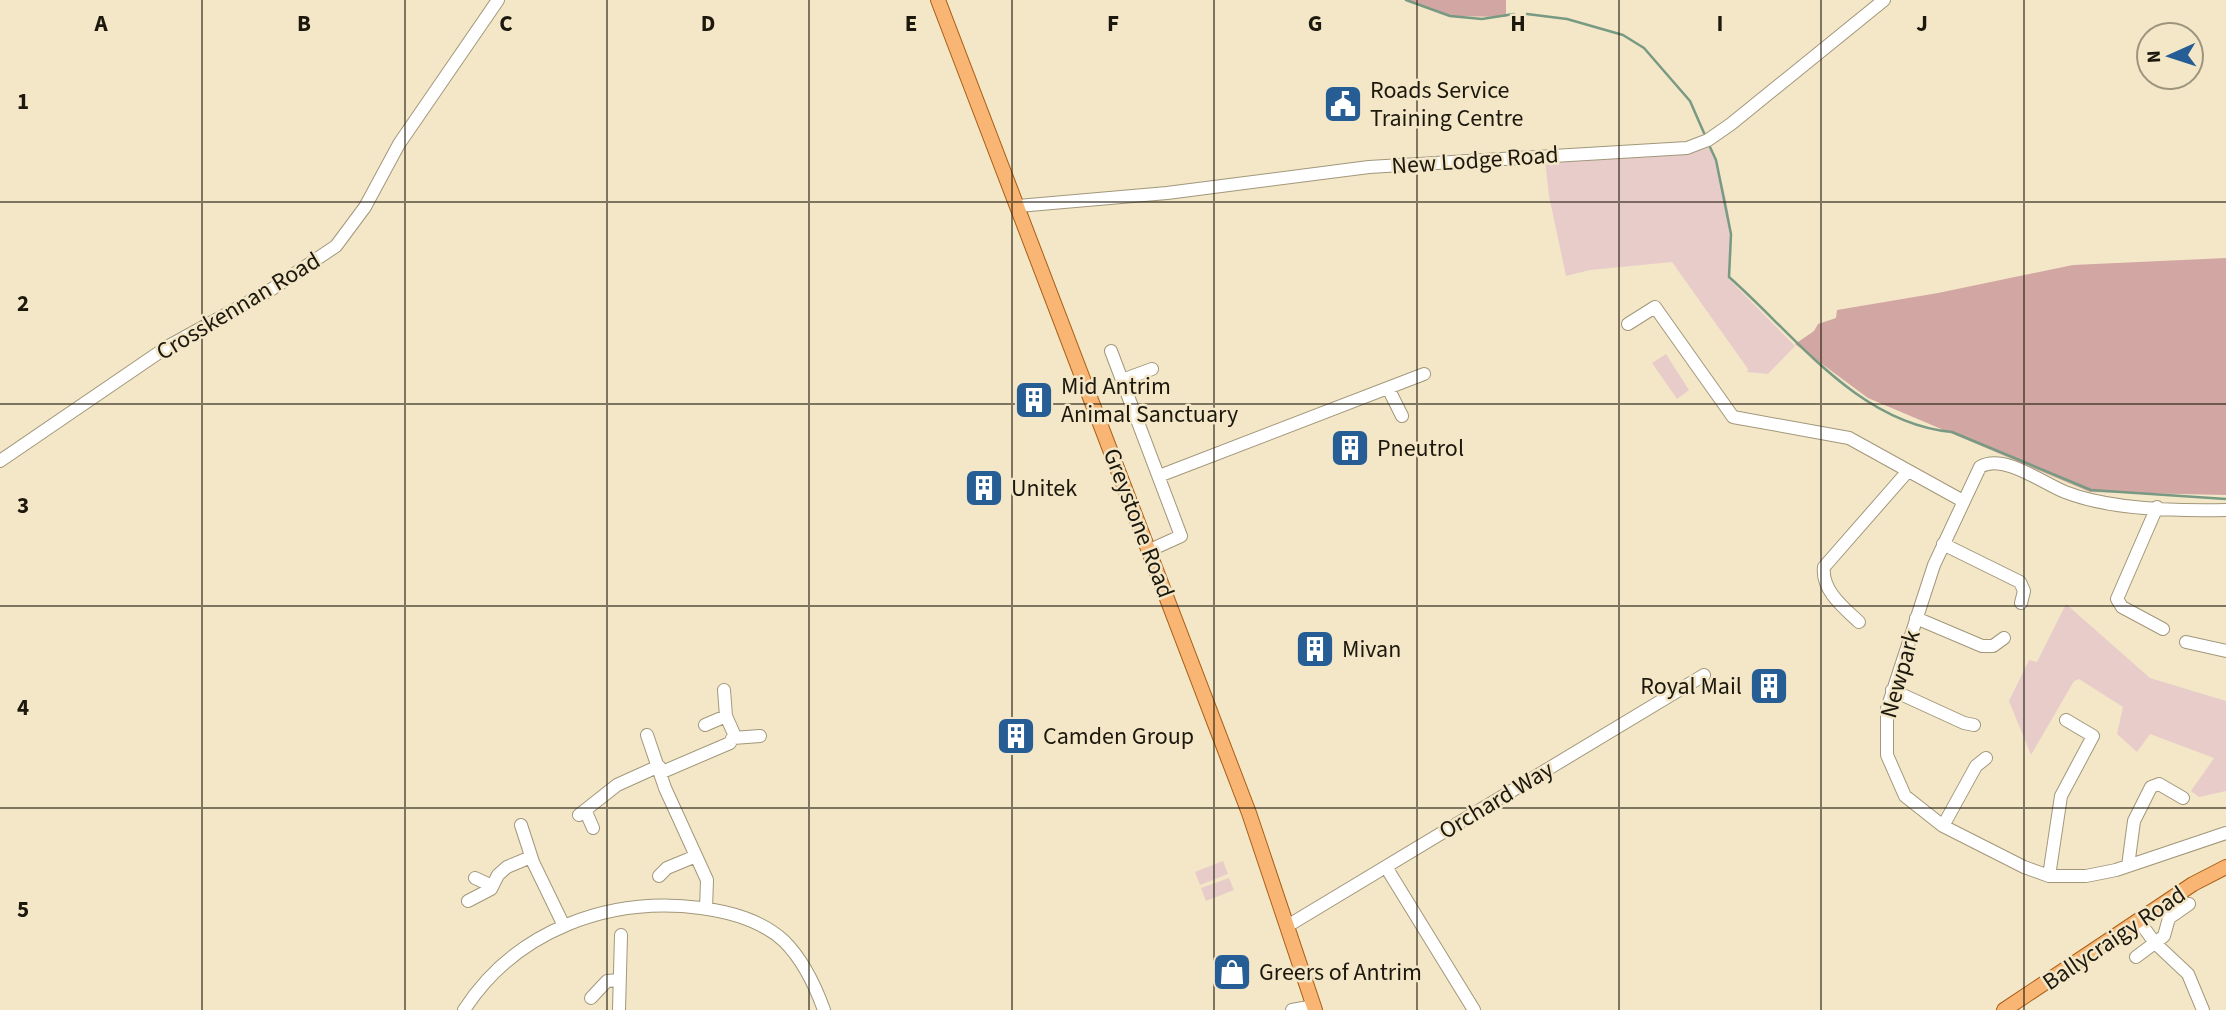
<svg xmlns="http://www.w3.org/2000/svg" width="2226" height="1010" font-family="'Source Sans 3',sans-serif">
	<style>
		.green { fill: #e8ccc9 }
		.forest { fill: #d2a6a3 }
		.lines { fill: none; stroke-linecap: round; stroke-linejoin: round }
		.stream { stroke: #789a82; stroke-width: 2.5 }
		.minor-casing { stroke: #a2977a; stroke-width: 14 }
		.major-casing { stroke: #a95e14; stroke-width: 16 }
		.minor { stroke: #fff; stroke-width: 12 }
		.major { stroke: #f8b574; stroke-width: 14 }
		.grid { fill: none; stroke: #1d180d; stroke-width: 2; stroke-opacity: 0.55 }
		.labels { text-anchor: middle; stroke-width: 5; stroke-linejoin: round; paint-order: stroke }
		.poi-label { font-size: 24px; fill: #1d180d; stroke: #f3e7c8; text-anchor: start }
		.street-label { font-size: 24px; fill: #1d180d; stroke: #f3e7c8 }
		.grid-label { font-size: 23px; text-anchor: middle; font-weight: bold; fill: #1d180d; stroke: #f3e7c8; stroke-width: 5; stroke-linejoin: round; paint-order: stroke }
	</style>
	<rect width="100%" height="100%" fill="#f3e7c8"/>
	<!-- green -->
	<path class="green" d="M1710,147c15,36 28,92 18,131l67,68 -27,28 -21,-2 1,-3 -76,-107 -82,8 -24,6 -17,-80 -4,-36 144,-6z
		M1666,354l23,36 -12,9 -25,-36z
		M2066,604l84,74 76,23v90l-27,6 -8,-6 23,-33 -64,-24 -13,18 -20,-18 6,-27 -44,-28 -5,2 -43,74 -22,-54 20,-41 8,2z
		M1223,861l5,13 -28,11 -5,-13z
		M1229,878l5,12 -28,11 -5,-13z"/>
	<!-- forest -->
	<path class="forest" d="M1406,0h100v17l-56,-1z
		M2226,258v237l-136,-3 -222,-94 -73,-54 19,-13 4,-7 18,-6 1,-8 101,-17 135,-28z"/>
	<g class="lines">
		<!-- stream -->
		<path class="stream" d="M1406,0l44,16 32,3 32,-5
			M1527,14l40,5 56,16 21,13 46,53 14,32
			M1710,147l6,13 15,74 -2,43c66,58 128,146 223,155l139,58 135,9"/>
		<!-- minor casing -->
		<g class="minor-casing">
			<path id="minor" d="M1018,206l149,-13 202,-26 318,-19 21,-8 23,-16 153,-124
				M1628,324l27,-17 78,110 116,21 114,63
				M1111,351l70,185 -31,14
				M1122,380l30,-11
				M1388,388l14,28
				M0,461l167,-114 105,-58 64,-43 29,-39 34,-63 99,-144
				M1159,476l265,-102
				M2157,507l-40,92 5,8 41,22
				M2226,510c-49,1 -115,0 -161,-18 -23,-9 -61,-39 -85,-25l-46,98 -47,144v46l18,41 38,30 81,41 25,9h37l30,-6 110,-37
				M1943,544l77,38 4,9 -3,12
				M1916,618l66,28h11l11,-8
				M1859,622c-15,-14 -38,-32 -35,-55l84,-96
				M2186,642l40,9
				M1892,690l72,33 10,2
				M705,725l21,-9
				M647,735l18,53 42,92 -1,29
				M733,738l27,-2
				M660,773l70,-30 4,-9 -8,-18 -2,-26
				M586,812l7,16
				M579,815l38,-30 42,-19
				M521,825l12,37 31,64
				M1943,826l33,-60 10,-8
				M2128,866l6,-45 17,-34 8,-3 24,14
				M1386,867l88,143
				M659,876l8,-8 29,-12
				M2049,876l12,-80 32,-60 -27,-16
				M475,878l17,8
				M468,901l23,-12 7,-14 9,-8 24,-10
				M2139,921l16,22 33,31 15,36
				M1289,925l415,-250
				M2136,957l28,-21 5,-18 20,-14
				M591,998l16,-17 12,-1
				M464,1010c52,-80 145,-114 237,-102 30,4 60,12 83,33 19,19 31,44 40,69
				M619,1010l2,-75
				M1292,1010l22,-4"/>
		</g>
		<!-- major casing -->
		<g class="major-casing">
			<path id="major" d="M938,0l311,813 66,197
				M2004,1010l189,-126 33,-17"/>
		</g>
		<!-- minor -->
		<use href="#minor" class="minor"/>
		<!-- major -->
		<use href="#major" class="major"/>
	</g>
	<!-- grid -->
	<path class="grid" d="M202,0v1010M405,0v1010M607,0v1010M809,0v1010M1012,0v1010M1214,0v1010M1417,0v1010M1619,0v1010M1821,0v1010M2024,0v1010M0,202h2226M0,404h2226M0,606h2226M0,808h2226"/>
	<!-- icons -->
	<defs>
		<g id="civic-square" transform="scale(2.0125)"><rect x="-9" y="-9" width="18" height="18" rx="4" fill="#265d95" stroke="#f3e7c8"/><path d="M-.6-6.5H3V-4.5H.6V-3L4-1V1h2V6H-6V1h2V-1L-.6-3ZM-1.2 2.5V6h2.4V2.5Z" fill="#fff"/></g>
		<g id="building-square" transform="scale(2.0125)"><rect x="-9" y="-9" width="18" height="18" rx="4" fill="#265d95" stroke="#f3e7c8"/><path d="M-4-6H4V6H1V3H-1V6H-4ZM-2.5-4.3h1.7v1.8h-1.7ZM.8-4.3h1.7v1.8H.8ZM-2.5-1h1.7V.8h-1.7ZM.8-1h1.7V.8H.8Z" fill="#fff"/></g>
		<g id="shop-square" transform="scale(2.0125)"><rect x="-9" y="-9" width="18" height="18" rx="4" fill="#265d95" stroke="#f3e7c8"/><path d="M-5-2.5h2.3a2.7 3.5 0 0 1 5.4 0H5L5.5 6h-11ZM-1.5-2.5h3a1.5 2.3 0 0 0-3 0Z" fill="#fff"/></g>
	</defs>
	<g fill-rule="evenodd">
		<use href="#civic-square" x="1343" y="104"/>
		<use href="#building-square" x="1034" y="400"/>
		<use href="#building-square" x="1350" y="448"/>
		<use href="#building-square" x="984" y="488"/>
		<use href="#building-square" x="1315" y="649"/>
		<use href="#building-square" x="1769" y="686"/>
		<use href="#building-square" x="1016" y="736"/>
		<use href="#shop-square" x="1232" y="972"/>
	</g>
	<g class="labels">
		<!-- poi labels -->
		<g class="poi-label">
			<text x="1370" y="98">Roads Service<tspan x="1370" dy="28">Training Centre</tspan></text>
			<text x="1061" y="394">Mid Antrim<tspan x="1061" dy="28">Animal Sanctuary</tspan></text>
			<text x="1377" y="456">Pneutrol</text>
			<text x="1011" y="496">Unitek</text>
			<text x="1342" y="657">Mivan</text>
			<text x="1742" y="694" text-anchor="end">Royal Mail</text>
			<text x="1043" y="744">Camden Group</text>
			<text x="1259" y="980">Greers of Antrim</text>
		</g>
		<!-- street labels -->
		<g class="street-label">
			<text transform="translate(1475 160) rotate(-4)" y="8">New Lodge Road</text>
			<text transform="translate(238 306) rotate(-31)" y="8">Crosskennan Road</text>
			<text transform="translate(1139 523) rotate(69)" y="8">Greystone Road</text>
			<text transform="translate(1900 674) rotate(-74)" y="8">Newpark</text>
			<text transform="translate(1496 800) rotate(-31)" y="8">Orchard Way</text>
			<text transform="translate(2114 938) rotate(-34)" y="8">Ballycraigy Road</text>
		</g>
	</g>
	<g class="grid-label">
		<text x="101" y="31">A</text>
		<text x="304" y="31">B</text>
		<text x="506" y="31">C</text>
		<text x="708" y="31">D</text>
		<text x="911" y="31">E</text>
		<text x="1113" y="31">F</text>
		<text x="1315" y="31">G</text>
		<text x="1518" y="31">H</text>
		<text x="1720" y="31">I</text>
		<text x="1922" y="31">J</text>
		<text x="23" y="109">1</text>
		<text x="23" y="311">2</text>
		<text x="23" y="513">3</text>
		<text x="23" y="715">4</text>
		<text x="23" y="917">5</text>
	</g>
	<!-- north arrow -->
	<g transform="translate(2170 56) rotate(267)"><circle r="33" fill="#f3e7c8" stroke="#9d947d" stroke-width="2"/>
	<path d="M0-5L12 26L0 18L-12 26Z" fill="#265d95"/>
	<text y="-10" font-size="19" font-weight="bold" text-anchor="middle" fill="#1d180d">N</text>
	</g>
</svg>
